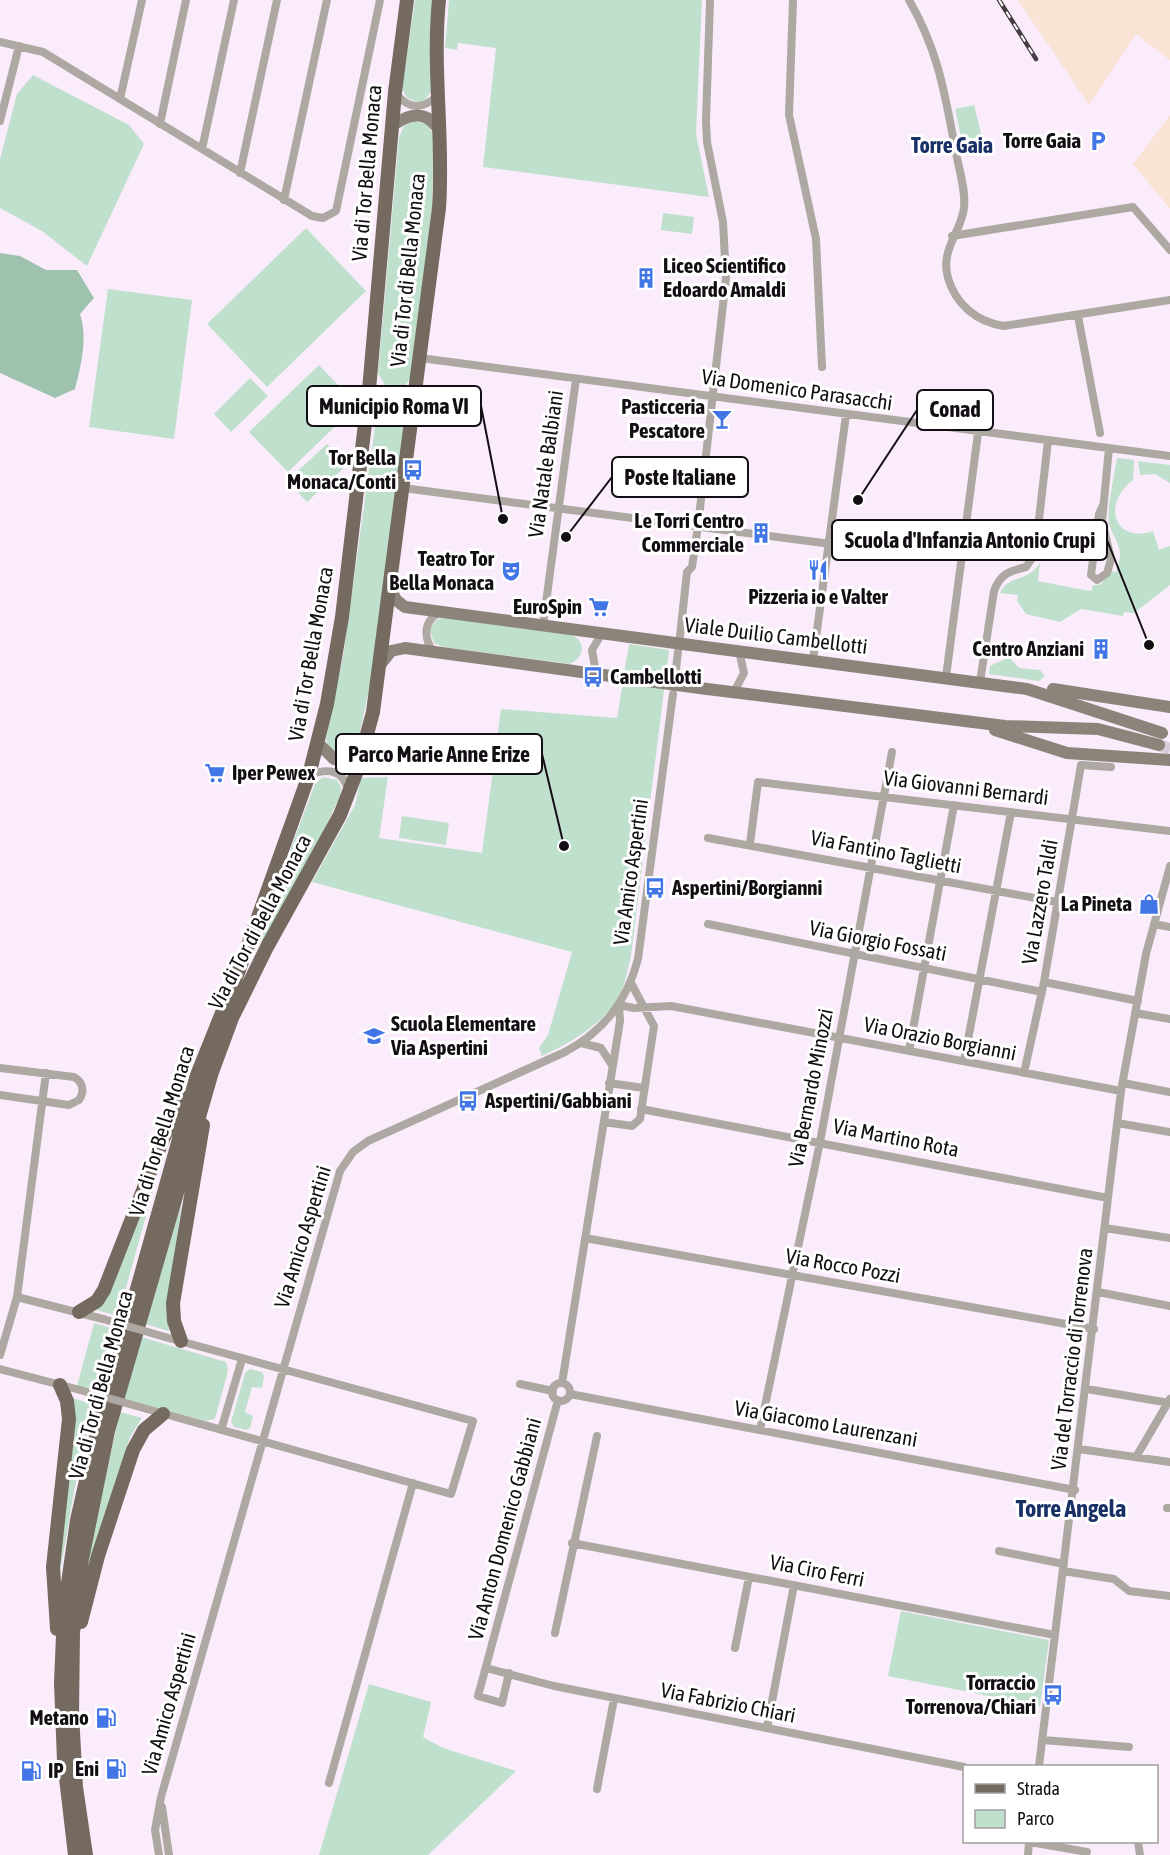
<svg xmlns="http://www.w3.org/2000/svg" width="1170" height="1855" font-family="'Asap Condensed',sans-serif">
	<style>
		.commercial { fill: #f9e3d5 }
		.green { fill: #bfe0cd }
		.forest { fill: #9ec2ae }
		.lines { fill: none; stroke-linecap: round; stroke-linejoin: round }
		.secondary-tunnel { stroke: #d8cbd9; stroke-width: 12; stroke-dasharray: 12 6; stroke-linecap: butt }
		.minor { stroke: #ada8a1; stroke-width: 8 }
		.secondary { stroke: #8c847a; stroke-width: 12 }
		.primary { stroke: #746a5f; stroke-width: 14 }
		.rail-casing { stroke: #443d44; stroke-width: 4.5 }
		.rail { stroke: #fff; stroke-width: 2; stroke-dasharray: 7; stroke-linecap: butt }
		.minor-bridge { stroke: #ada8a1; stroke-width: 8 }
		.secondary-bridge { stroke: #8c847a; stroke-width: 12 }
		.labels { text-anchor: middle; stroke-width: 6; stroke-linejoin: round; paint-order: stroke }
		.poi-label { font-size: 21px; font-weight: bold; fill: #130e13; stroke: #fff; text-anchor: end }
		.street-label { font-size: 21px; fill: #130e13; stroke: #fff }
		.neighbourhood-label { font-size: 22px; font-weight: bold; fill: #183066; stroke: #fff }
		.quarter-label { font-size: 24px; font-weight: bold; fill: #183066; stroke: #fff }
		.leader { fill: none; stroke: #130e13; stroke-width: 2 }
		.callout-dot { fill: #130e13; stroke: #fff; stroke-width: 2 }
		.callout { fill: #fff; stroke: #130e13; stroke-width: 2 }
		.callout-label { font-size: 22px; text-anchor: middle; font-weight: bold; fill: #130e13 }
	</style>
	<rect width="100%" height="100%" fill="#fbecfc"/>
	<!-- commercial -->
	<path class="commercial" d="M1018,0h152v60l-34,-26 -47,71z
		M1170,115v94l-37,-45z"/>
	<!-- green -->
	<path class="green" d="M415,0h18l-1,90 -7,10 -8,2 -10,-4 -5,-9z
		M449,0h253l-6,134 13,63 -226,-30 13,-119 -38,-5 -1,7 -12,-2z
		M33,75l96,50 15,19 -57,122 -45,-35 -42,-23v-49l17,-65z
		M974,105l8,32 -20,5 -7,-33z
		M414,121l12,3 8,11 -2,73 -21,169c-6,12 -15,14 -26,8l-7,-12 21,-236 5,-11z
		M663,213l31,4 -2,17 -31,-4z
		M306,228l60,63 -99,96 -60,-63z
		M108,289l84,11 -18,139 -85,-12z
		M319,365l38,40 -69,67 -39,-40z
		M250,378l18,18 -37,36 -17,-18z
		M391,408l10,5 4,10 -34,257 -14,65 -5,7 -15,2 -9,-8 -2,-8 18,-87 32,-232 7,-10z
		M327,444l20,21 -40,37 -20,-21z
		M1117,458l17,2 -1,20c-33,25 -17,64 20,51l6,19 11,-4v39l-36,28 -10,-1 -1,4 -42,-7 -21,13 -34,-8 -9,-13 1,-6 -18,-2c8,-18 28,-11 40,-30l-2,18 46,9 8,1v-5l9,-2 10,-13 5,1c10,-27 -1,-27 -7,-49 -3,-10 6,-52 8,-65z
		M1138,461l32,4v18l-15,-9 -15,1z
		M445,617l128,18c14,9 10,23 -3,29l-127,-17 -9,-4 -4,-13 6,-10z
		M629,644l40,6 -38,306c-4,15 -7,37 -17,49 -18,23 -46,39 -72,51l-3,-8 9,-13 24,-83 -260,-70 43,-77 6,-27 27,-1 -9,61 103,15 19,-144 116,9z
		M1009,657l10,11 21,2 5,6 -6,5 -50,-7 1,-8z
		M323,777l14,3 4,7 -1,9 -32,68 -46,79 -6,-2 59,-157z
		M402,816l47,7 -3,22 -47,-7z
		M155,1184l-37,132 -22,-6 56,-125z
		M183,1193l-16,119 2,19 -24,-7z
		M94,1323l20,6 -17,62 -20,-5z
		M141,1337l85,25 2,9 -13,48 -9,2 -82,-22z
		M250,1369l12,3 2,4 -2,12 -10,-1 -7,25 8,4 -3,12 -4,2 -12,-3 -3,-5 14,-49z
		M70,1397l24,8 -20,86 -14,82 -5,-5z
		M120,1412l22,6 -12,19 -43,138 3,-30z
		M901,1611l148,29 -9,66 -152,-30z
		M369,1684l62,18 -8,35 20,11 73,23 -88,84h-109z"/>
	<!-- forest -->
	<path class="forest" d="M0,253l20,3 26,14h31l17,28 -14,16c8,23 1,52 -5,75l-20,9 -55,-25z"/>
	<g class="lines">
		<!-- secondary-tunnel -->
		<path class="secondary-tunnel" d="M1159,745l11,4"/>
		<!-- minor -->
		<path class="minor" d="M793,0l-4,115 27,124 6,128
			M909,0c30,52 36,95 47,153 3,16 10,38 8,55 -3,25 -24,41 -16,70 8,27 29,44 56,48l166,-26
			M0,42l43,10 269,164 11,2 13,-7 44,-211
			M395,92c13,18 28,18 43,3
			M120,99l22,-99
			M0,121l19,-75
			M160,124l26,-124
			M202,149l32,-149
			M240,173l37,-173
			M284,200l43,-200
			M952,236l181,-29 37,43
			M1078,316l22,117
			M420,358l750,98
			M403,488l428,56
			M1103,505l-4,9 -8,61 6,5 10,-7 4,-14 -9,-38 7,-73
			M543,625l33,-246
			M680,636l7,-64 5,-5 6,-41 28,-248 -3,-56 -16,-80 -1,-21 4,-121
			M434,653c-11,-15 -11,-32 6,-41
			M813,660l33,-245
			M596,673l-4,-23 10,-17
			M946,677l32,-244
			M675,678l3,-27
			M980,682l14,-91c6,-17 15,-20 32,-24l9,-13 13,-113
			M734,692l10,-19 -5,-22
			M309,775c18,-7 35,-6 39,16
			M708,838l349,64
			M750,844l8,-62 412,49
			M708,924l334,68
			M1154,924l16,3
			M1044,982l94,19
			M1135,1013l35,6
			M581,1043l20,5 11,17
			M909,1051l45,-246
			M964,1061l47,-249
			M0,1068l74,9c9,5 11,14 5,23l-10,5 -69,-10
			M1024,1073l20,-91 37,-217 30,2
			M609,1083l35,5
			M1123,1083l47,9
			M641,1109l467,89
			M604,1122l28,4 8,-7 14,-93 -23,-43
			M1117,1123l53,9
			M1105,1228l65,10
			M585,1238l509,91
			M1098,1292l72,14
			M17,1297l86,22
			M0,1355l17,-58 29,-224
			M0,1369l80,21
			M562,1383l58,-362 -1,-16 15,3 37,-2 450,85
			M552 1392a9 9 0 1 1 18 0a9 9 0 1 1-18 0Z
			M520,1384l33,7
			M1087,1389l83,14
			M570,1394l505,96
			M147,1409l304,85 22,-73 -308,-84
			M221,1430l21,-71
			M760,1430l60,-288 72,-390
			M1079,1449l91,13
			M1136,1457l34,-58
			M1167,1508h3
			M572,1543l483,92
			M999,1551l65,13
			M1063,1571l51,8 15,12 41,5
			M555,1633l42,-197
			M735,1648l14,-71
			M486,1668l68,18 410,81
			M509,1673l-7,30 -24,-7 80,-296
			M767,1728l27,-143
			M1043,1740l86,7
			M1039,1766l82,-675 25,-137 24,-88
			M329,1783l84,-300
			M597,1789l17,-90
			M162,1807l7,48
			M1030,1842l57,10
			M1138,1842l2,13
			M159,1855l-4,-25 6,-33 179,-626 13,-19 15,-11 197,-89c39,-21 62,-51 73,-93l35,-265
			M1028,1855l1,-13"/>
		<!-- secondary -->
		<path class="secondary" d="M392,126c19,-14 37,-16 48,7
			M390,588l6,12 9,7 225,30
			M713,648l314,41 135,44
			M380,665l11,-14 14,-3 220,30
			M707,689l298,37 93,3 61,16
			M1053,689l117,18
			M995,730l72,23 103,7
			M318,743l16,16 27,-2"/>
		<!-- primary -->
		<path class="primary" d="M79,1312l18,-11 7,-11 59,-151 21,-41
			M181,1341l-7,-20 -1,-18 30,-178
			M81,1622l17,-66 35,-106 11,-20 19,-16
			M57,1629l-4,-62 16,-148 -2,-18 -7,-16
			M75,1855l-11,-94 -3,-78 3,-72 13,-91 21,-92 99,-353 41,-102 71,-198 18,-71 15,-87 27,-227 26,-298 12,-92
			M86,1855l-10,-68 -4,-73 1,-81 9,-74 26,-128 104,-359 20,-54 35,-71 73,-132 17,-44 16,-59 66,-504c5,-69 -7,-139 0,-208"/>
		<!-- rail casing -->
		<g class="rail-casing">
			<path id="rail" d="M999,0l37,59"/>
		</g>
		<!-- rail -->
		<use href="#rail" class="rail"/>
		<!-- minor-bridge -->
		<path class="minor-bridge" d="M103,1319l62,18
			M80,1390l67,19"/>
		<!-- secondary-bridge -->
		<path class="secondary-bridge" d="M630,637l83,11
			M625,678l82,11"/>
	</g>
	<!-- icons -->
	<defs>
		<g id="parking-bare" transform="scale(1.62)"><path d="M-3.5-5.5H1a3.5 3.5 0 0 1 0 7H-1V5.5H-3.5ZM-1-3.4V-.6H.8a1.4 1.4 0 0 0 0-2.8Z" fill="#4275e6" stroke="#fff" stroke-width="2.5" paint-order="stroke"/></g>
		<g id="building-bare" transform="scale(1.62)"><path d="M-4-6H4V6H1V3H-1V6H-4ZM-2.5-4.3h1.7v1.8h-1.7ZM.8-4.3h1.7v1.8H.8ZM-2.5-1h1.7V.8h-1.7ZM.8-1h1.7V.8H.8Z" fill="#4275e6" stroke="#fff" stroke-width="2.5" paint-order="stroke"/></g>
		<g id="bar-bare" transform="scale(1.62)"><path d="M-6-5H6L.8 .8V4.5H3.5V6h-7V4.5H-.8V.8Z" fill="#4275e6" stroke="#fff" stroke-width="2.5" paint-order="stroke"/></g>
		<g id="bus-bare" transform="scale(1.62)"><path d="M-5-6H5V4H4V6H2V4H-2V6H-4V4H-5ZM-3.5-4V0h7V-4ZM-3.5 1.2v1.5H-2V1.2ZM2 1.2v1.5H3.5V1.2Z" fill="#4275e6" stroke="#fff" stroke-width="2.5" paint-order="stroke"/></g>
		<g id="restaurant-bare" transform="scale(1.62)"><path d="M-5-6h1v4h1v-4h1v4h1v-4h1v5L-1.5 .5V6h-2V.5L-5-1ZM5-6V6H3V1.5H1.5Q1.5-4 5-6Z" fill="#4275e6" stroke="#fff" stroke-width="2.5" paint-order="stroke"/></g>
		<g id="theatre-bare" transform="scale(1.62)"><path d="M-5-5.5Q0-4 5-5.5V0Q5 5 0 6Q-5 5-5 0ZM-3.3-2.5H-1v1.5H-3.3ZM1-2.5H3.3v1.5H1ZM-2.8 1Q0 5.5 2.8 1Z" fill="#4275e6" stroke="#fff" stroke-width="2.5" paint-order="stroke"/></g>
		<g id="supermarket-bare" transform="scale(1.62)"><path d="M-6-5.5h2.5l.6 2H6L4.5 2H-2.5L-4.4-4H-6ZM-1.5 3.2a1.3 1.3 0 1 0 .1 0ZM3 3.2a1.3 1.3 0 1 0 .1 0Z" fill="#4275e6" stroke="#fff" stroke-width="2.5" paint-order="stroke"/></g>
		<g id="shop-bare" transform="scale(1.62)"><path d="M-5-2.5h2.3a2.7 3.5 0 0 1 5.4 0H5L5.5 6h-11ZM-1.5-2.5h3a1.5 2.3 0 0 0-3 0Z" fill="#4275e6" stroke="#fff" stroke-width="2.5" paint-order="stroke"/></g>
		<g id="school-bare" transform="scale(1.62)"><path d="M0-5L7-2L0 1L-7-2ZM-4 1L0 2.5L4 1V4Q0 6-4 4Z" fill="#4275e6" stroke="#fff" stroke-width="2.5" paint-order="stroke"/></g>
		<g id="fuel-bare" transform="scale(1.62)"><path d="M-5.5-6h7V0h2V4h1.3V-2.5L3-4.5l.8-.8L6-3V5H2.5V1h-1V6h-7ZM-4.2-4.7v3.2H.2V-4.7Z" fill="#4275e6" stroke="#fff" stroke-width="2.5" paint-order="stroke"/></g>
	</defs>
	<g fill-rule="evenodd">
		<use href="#parking-bare" x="1098" y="141"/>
		<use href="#building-bare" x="646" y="278"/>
		<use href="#bar-bare" x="722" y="419"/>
		<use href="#bus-bare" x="413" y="470"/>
		<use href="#building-bare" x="761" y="533"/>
		<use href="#restaurant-bare" x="818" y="570"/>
		<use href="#theatre-bare" x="511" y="571"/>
		<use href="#supermarket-bare" x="599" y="607"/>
		<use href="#building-bare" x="1101" y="649"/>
		<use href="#bus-bare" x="593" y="677"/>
		<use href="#supermarket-bare" x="215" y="773"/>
		<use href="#bus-bare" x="655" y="888"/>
		<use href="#shop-bare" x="1149" y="904"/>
		<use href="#school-bare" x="374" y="1036"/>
		<use href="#bus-bare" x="468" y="1101"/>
		<use href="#bus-bare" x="1053" y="1695"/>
		<use href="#fuel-bare" x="106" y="1718"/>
		<use href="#fuel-bare" x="116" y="1769"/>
		<use href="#fuel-bare" x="31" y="1771"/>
	</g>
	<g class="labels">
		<!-- poi labels -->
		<g class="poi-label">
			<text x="1081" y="148">Torre Gaia</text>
			<text x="663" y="273" text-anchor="start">Liceo Scientifico<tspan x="663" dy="24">Edoardo Amaldi</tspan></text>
			<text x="705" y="414">Pasticceria<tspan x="705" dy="24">Pescatore</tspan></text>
			<text x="396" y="465">Tor Bella<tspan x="396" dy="24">Monaca/Conti</tspan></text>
			<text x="744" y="528">Le Torri Centro<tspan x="744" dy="24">Commerciale</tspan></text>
			<text x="494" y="566">Teatro Tor<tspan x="494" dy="24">Bella Monaca</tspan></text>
			<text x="818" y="604" text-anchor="middle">Pizzeria io e Valter</text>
			<text x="582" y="614">EuroSpin</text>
			<text x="1084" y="656">Centro Anziani</text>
			<text x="610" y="684" text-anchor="start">Cambellotti</text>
			<text x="232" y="780" text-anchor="start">Iper Pewex</text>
			<text x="672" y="895" text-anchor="start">Aspertini/Borgianni</text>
			<text x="1132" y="911">La Pineta</text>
			<text x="391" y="1031" text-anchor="start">Scuola Elementare<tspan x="391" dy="24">Via Aspertini</tspan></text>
			<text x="485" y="1108" text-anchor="start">Aspertini/Gabbiani</text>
			<text x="1036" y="1690">Torraccio<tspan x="1036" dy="24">Torrenova/Chiari</tspan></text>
			<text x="89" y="1725">Metano</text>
			<text x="99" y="1776">Eni</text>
			<text x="48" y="1778" text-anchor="start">IP</text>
		</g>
		<!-- street labels -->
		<g class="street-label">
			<text transform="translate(367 173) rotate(-85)" y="7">Via di Tor Bella Monaca</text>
			<text transform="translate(408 270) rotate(-84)" y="7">Via di Tor di Bella Monaca</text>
			<text transform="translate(797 390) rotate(8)" y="7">Via Domenico Parasacchi</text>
			<text transform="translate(546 464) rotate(-82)" y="7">Via Natale Balbiani</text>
			<text transform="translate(776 636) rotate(7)" y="7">Viale Duilio Cambellotti</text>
			<text transform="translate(311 654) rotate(-80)" y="7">Via di Tor Bella Monaca</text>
			<text transform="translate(966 788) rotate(7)" y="7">Via Giovanni Bernardi</text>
			<text transform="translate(886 852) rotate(11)" y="7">Via Fantino Taglietti</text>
			<text transform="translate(631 872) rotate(-82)" y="7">Via Amico Aspertini</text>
			<text transform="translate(1040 902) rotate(-80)" y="7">Via Lazzero Taldi</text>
			<text transform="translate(260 922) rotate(-62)" y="7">Via di Tor di Bella Monaca</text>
			<text transform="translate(878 941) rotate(11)" y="7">Via Giorgio Fossati</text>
			<text transform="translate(940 1039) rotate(11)" y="7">Via Orazio Borgianni</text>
			<text transform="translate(811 1088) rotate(-79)" y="7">Via Bernardo Minozzi</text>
			<text transform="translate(162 1131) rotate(-73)" y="7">Via di Tor Bella Monaca</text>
			<text transform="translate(896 1138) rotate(11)" y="7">Via Martino Rota</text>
			<text transform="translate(303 1237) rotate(-73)" y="7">Via Amico Aspertini</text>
			<text transform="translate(843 1266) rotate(10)" y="7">Via Rocco Pozzi</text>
			<text transform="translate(1072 1359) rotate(-83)" y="7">Via del Torraccio di Torrenova</text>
			<text transform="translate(101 1385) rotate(-75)" y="7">Via di Tor di Bella Monaca</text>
			<text transform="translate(826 1424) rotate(10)" y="7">Via Giacomo Laurenzani</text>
			<text transform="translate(505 1529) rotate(-75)" y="7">Via Anton Domenico Gabbiani</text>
			<text transform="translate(817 1571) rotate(11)" y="7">Via Ciro Ferri</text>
			<text transform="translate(728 1703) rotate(11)" y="7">Via Fabrizio Chiari</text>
			<text transform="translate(169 1704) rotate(-74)" y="7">Via Amico Aspertini</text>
		</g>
		<!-- neighbourhood labels -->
		<g class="neighbourhood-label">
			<text x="952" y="153">Torre Gaia</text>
		</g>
		<!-- quarter labels -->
		<g class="quarter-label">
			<text x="1071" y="1517">Torre Angela</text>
		</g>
	</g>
	<!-- callouts -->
	<path class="leader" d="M503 519L481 406M858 500L917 410M566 537L612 477M1149 645L1107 540M564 846L542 754"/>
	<g class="callout-dot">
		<circle cx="503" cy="519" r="6"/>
		<circle cx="858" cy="500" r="6"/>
		<circle cx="566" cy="537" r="6"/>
		<circle cx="1149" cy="645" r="6"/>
		<circle cx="564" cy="846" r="6"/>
	</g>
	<g class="callout">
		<rect x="307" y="386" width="174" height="40" rx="6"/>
		<rect x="917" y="390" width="76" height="40" rx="6"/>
		<rect x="612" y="457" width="136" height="40" rx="6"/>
		<rect x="832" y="520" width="275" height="40" rx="6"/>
		<rect x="336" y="734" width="206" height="40" rx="6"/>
	</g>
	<g class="callout-label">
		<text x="394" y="414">Municipio Roma VI</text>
		<text x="955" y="417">Conad</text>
		<text x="680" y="485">Poste Italiane</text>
		<text x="970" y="548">Scuola d'Infanzia Antonio Crupi</text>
		<text x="439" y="762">Parco Marie Anne Erize</text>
	</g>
	<!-- legend -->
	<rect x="963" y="1765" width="195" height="78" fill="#ffffff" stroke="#a19fa1" stroke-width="1.5"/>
	<rect x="975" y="1784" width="30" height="9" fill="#746a5f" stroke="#a19fa1" stroke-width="1.5"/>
	<text x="1017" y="1795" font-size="18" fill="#130e13">Strada</text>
	<rect x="975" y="1810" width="30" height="18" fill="#bfe0cd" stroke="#a19fa1" stroke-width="1.5"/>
	<text x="1017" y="1825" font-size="18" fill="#130e13">Parco</text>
</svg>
